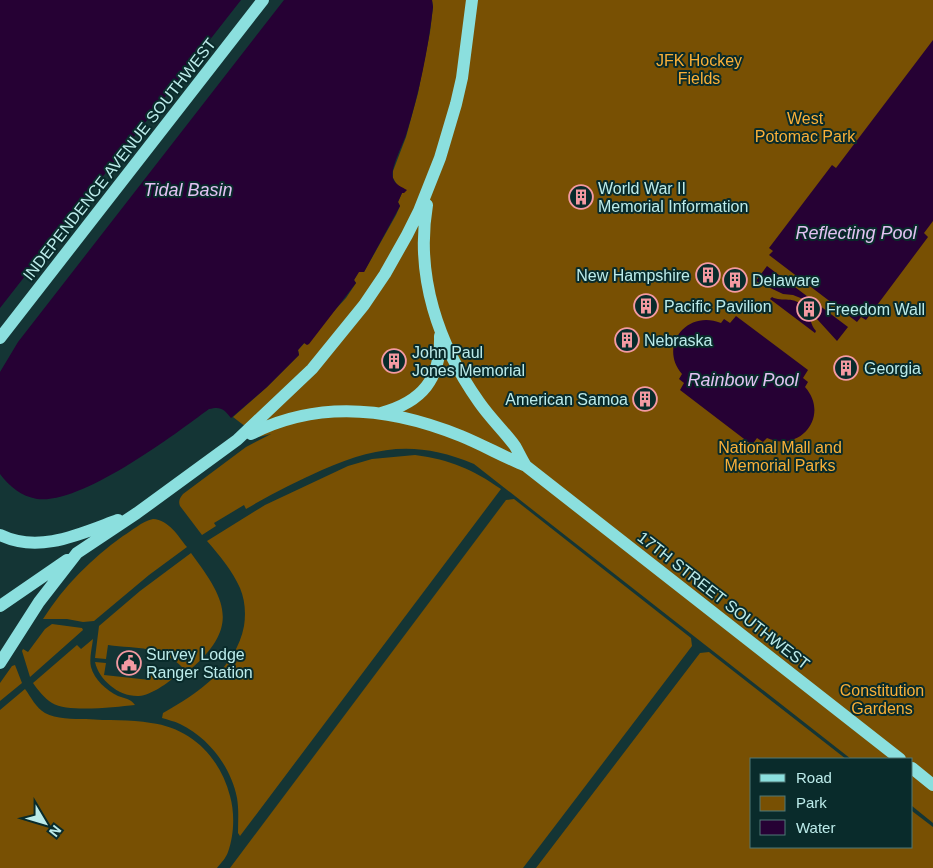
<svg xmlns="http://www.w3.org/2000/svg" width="933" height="868" font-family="Arial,sans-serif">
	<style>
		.green { fill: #785003 }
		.water { fill: #260134 }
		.pier { fill: #143535 }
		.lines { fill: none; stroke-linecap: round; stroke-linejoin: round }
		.major { stroke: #8bdfde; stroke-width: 12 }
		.labels { text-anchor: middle; stroke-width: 4; stroke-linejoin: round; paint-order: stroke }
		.park-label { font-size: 16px; fill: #fab038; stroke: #092b2b }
		.street-label { font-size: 16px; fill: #bcebea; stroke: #092b2b }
		.poi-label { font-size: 16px; fill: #bcebea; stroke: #092b2b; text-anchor: start }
		.water-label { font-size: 18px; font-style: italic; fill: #e3c2f3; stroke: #092b2b }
	</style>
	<rect width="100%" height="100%" fill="#143535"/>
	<!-- green -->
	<path class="green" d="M432,0h501v823l-21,-17v-47h-61l-377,-295c-57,-24 -97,-18 -152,6 -26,12 -51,24 -76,39l-2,-4 -30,18 2,3 -14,9 -22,-29c-2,-5 0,-8 3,-12l63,-47 25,-13 -12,3 -26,-20 34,-30 32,-32 -1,-5 48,-52 10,-15 -2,-3 5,-9 5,1 32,-57 4,-9 -2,-4 4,-9 -9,-15v-7l13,-34 12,-44 12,-61 3,-25z
		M415,455c36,5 57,14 86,34l-261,347 -2,-3c0,-12 1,-23 -1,-35 -6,-31 -28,-60 -57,-74 -6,-3 -12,-4 -18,-6l1,-5c35,-20 73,-45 81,-87 2,-13 1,-26 -4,-38 -8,-18 -20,-32 -33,-47l58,-36 83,-39 24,-7z
		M514,499l177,139 1,8 -169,222h-293l276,-368z
		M153,519c16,1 25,17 34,28l-38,28 -55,46 -11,1 -16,-3h-24c21,-33 48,-60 80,-83 10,-6 18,-14 30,-17z
		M191,553c34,46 50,72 0,116l-1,-2 -7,1c-22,-23 -46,-19 -75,-23l-2,14 -11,-1 4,-32 41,-35z
		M52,624l30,4 1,2 -53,47 -8,-26 1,-2 5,3 17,-23z
		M93,639c-1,9 -4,20 -2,28 3,12 16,24 27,29 6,2 13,3 17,9 -21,2 -66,8 -83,-2 -8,-5 -14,-13 -19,-20l44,-38 4,4z
		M709,652l137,107h-94v88h160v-36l21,16v41h-397l164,-215z
		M95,662l11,1 -2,12 46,5 2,-11 20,2h2l3,4c-9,8 -26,20 -38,21 -20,1 -40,-16 -44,-34z
		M15,665l7,18 -22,18v-18l12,-17z
		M25,689c6,8 11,19 20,24 11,6 28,6 41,6 22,2 44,0 65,4 40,5 69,34 79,73 5,17 4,40 -2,56 -2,6 -7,11 -11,16h-217v-158z"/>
	<!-- water -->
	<path class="water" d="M0,0h432l1,7c-5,44 -14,86 -27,128 -3,9 -16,34 -13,43 2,7 9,9 14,12l-3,3h-2l-4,9 2,4 -36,66h-5l-5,8 2,3 -47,61 -2,1 -3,-2 -6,7 1,5 -32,32 -36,31c-7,-9 -10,-12 -22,-9 -35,26 -128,96 -172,90 -16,-3 -27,-12 -37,-25z
		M933,40v181l-9,12 4,4 -62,83 -5,-3 -4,5 -88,-67 4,-4 -4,-3 63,-83 4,3z
		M767,266l81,61 -11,14 -20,-22 -6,-13 -8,-7 -10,-4 -10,-1 -27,-13z
		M772,297c10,6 22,-3 34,12 5,7 4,16 10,22l-1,2 -45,-34z
		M736,316l72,54 -5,8 5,4 -3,5c25,28 -4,66 -38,51l-4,4 -6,-4 -5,7 -72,-55 4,-7 -5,-4 3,-5c-24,-28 5,-65 39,-51l3,-4 6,4z"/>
	<!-- pier -->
	<path class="pier" d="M241,0h43l-266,342 -18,30v-64z"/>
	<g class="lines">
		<!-- major -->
		<path class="major" d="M427,205c-12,71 11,139 52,197 11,16 25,29 36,44 4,7 7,14 11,20
			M0,338l263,-338
			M381,413c41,-11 60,-34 59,-77
			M251,434c68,-35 141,-26 210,2 22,9 43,21 65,30l374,293
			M0,535c39,19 80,-1 118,-15
			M0,606l67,-46
			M0,663l39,-61 38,-49 60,-40 100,-73 75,-71 52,-64 21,-31 22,-39 12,-24 21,-53 16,-54 6,-26 10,-78
			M912,768l21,17"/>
	</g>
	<!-- icons -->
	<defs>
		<g id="building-ring" transform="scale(1.25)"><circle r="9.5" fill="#092b2b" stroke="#f49aa2" stroke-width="1.5"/><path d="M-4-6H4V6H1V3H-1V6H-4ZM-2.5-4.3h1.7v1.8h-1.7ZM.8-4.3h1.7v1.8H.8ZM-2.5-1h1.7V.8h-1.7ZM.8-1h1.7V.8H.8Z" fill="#f49aa2"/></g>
		<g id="civic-ring" transform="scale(1.25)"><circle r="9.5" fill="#092b2b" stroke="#f49aa2" stroke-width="1.5"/><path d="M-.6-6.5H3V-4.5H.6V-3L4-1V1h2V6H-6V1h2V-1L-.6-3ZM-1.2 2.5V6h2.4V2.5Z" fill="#f49aa2"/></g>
	</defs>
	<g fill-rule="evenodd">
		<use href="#building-ring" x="581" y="197"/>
		<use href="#building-ring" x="708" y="275"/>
		<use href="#building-ring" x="735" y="280"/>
		<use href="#building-ring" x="646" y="306"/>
		<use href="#building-ring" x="809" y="309"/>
		<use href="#building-ring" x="627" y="340"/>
		<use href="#building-ring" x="394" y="361"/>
		<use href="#building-ring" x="846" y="368"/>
		<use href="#building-ring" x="645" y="399"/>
		<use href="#civic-ring" x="129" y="663"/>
	</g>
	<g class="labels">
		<!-- park labels -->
		<g class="park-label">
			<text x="699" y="66">JFK Hockey<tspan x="699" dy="18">Fields</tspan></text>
			<text x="805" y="124">West<tspan x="805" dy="18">Potomac Park</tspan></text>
			<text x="780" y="453">National Mall and<tspan x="780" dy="18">Memorial Parks</tspan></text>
			<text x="882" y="696">Constitution<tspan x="882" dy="18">Gardens</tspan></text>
		</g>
		<!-- street labels -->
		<g class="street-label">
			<text transform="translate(119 159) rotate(-52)" y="6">INDEPENDENCE AVENUE SOUTHWEST</text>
			<text transform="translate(724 600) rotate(38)" y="6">17TH STREET SOUTHWEST</text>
		</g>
		<!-- poi labels -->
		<g class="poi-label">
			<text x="598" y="194">World War II<tspan x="598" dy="18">Memorial Information</tspan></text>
			<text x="690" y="281" text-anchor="end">New Hampshire</text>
			<text x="752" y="286">Delaware</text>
			<text x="664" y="312">Pacific Pavilion</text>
			<text x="826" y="315">Freedom Wall</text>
			<text x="644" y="346">Nebraska</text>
			<text x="412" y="358">John Paul<tspan x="412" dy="18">Jones Memorial</tspan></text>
			<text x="864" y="374">Georgia</text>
			<text x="628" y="405" text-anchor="end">American Samoa</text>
			<text x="146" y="660">Survey Lodge<tspan x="146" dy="18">Ranger Station</tspan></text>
		</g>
		<!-- water labels -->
		<g class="water-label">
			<text x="188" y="196">Tidal Basin</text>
			<text x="856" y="239">Reflecting Pool</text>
			<text x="743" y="386">Rainbow Pool</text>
		</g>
	</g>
	<!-- legend -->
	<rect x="750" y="758" width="162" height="90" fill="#092b2b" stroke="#517877"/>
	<rect x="760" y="774" width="25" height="8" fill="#8bdfde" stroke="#517877"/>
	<text x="796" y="783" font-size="15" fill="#bcebea">Road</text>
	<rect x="760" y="796" width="25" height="15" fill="#785003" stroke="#517877"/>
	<text x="796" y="808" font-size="15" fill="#bcebea">Park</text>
	<rect x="760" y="820" width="25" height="15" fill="#260134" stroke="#517877"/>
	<text x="796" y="833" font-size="15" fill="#bcebea">Water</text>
	<!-- north arrow -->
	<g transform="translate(45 823) rotate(128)" stroke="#092b2b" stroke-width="4" paint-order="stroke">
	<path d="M0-4L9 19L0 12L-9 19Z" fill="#bcebea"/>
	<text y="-8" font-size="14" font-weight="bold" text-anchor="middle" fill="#bcebea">N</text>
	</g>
</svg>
